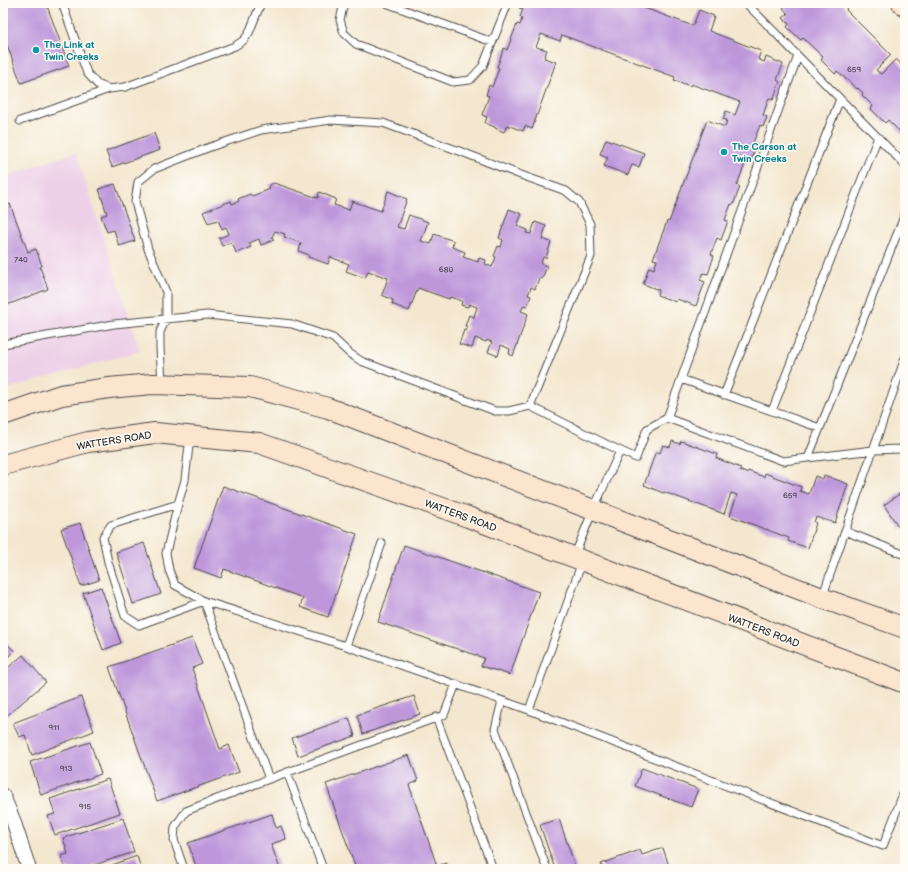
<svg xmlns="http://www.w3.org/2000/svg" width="908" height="872" font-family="'Balsamiq Sans',sans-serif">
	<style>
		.built { fill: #edd0e8 }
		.building { fill: #be97db }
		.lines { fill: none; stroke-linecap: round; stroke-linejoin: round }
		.lane-casing { stroke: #494744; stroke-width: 9 }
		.street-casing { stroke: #494744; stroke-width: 16 }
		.secondary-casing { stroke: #494744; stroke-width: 22 }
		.lane { stroke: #fff; stroke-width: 7 }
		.street { stroke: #fff; stroke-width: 14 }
		.secondary { stroke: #fce5cf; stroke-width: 20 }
		.culture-dot { fill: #0f9aa8; stroke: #fdfcf7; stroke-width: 1.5 }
		.labels { text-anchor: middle; stroke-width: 3; stroke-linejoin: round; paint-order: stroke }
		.number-label { font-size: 8px; fill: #504657 }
		.culture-label { font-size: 10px; font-weight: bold; fill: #0d838f; stroke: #fdfcf7; text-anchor: start }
		.street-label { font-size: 10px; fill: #2b2b2b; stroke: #fdfcf7 }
	</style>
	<rect width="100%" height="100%" fill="#fdfcf7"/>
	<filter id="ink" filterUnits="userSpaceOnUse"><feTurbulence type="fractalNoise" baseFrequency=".025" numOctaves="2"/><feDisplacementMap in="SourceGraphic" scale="8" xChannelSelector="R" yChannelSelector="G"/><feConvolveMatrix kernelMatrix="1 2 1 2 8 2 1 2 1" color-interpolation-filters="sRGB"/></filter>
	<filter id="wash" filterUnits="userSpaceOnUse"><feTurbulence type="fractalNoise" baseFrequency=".012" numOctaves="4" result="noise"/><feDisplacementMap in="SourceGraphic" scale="16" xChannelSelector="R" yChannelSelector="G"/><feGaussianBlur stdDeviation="0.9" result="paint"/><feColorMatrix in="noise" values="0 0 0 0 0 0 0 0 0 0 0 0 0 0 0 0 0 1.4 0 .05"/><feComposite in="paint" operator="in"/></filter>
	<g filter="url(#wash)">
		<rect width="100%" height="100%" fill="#f4e7cf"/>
		<!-- built -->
		<path class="built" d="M76,152l64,199 -137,39v-213z"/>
		<g id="blocks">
			<!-- building -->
			<path class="building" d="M3,3h43l23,63 -48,17 -18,-49z
				M521,3h110l62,23 6,-16 15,6 -5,15 52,20 -3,8 6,3 2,-5 17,7 -6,16 3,2 -7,18 -4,-2 -6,17 4,2 -4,10 -3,-2 -7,18 4,1 -7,18 -4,-1 -9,24 3,2 -7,18 -2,-1 -6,16 3,1 -7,19 -4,-2 -6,16 3,2 -6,18 -5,-1 -3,7 5,2 -9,24 -19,-7 -1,3 -19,-7 2,-5 -16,-6 6,-17 5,2 3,-9 -4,-1 14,-38 2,1 38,-102 18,7 2,-7 -4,-1 3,-8 9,4 5,-13 -49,-18 -1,2 -16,-6 1,-3 -113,-42 -2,6 -19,-7 -5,13 11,3 -3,8 12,4 -24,67 -7,-3 -2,5 -16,-6 -3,7 -9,-4v-1l-10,-4 2,-6 -5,-2 7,-19 -3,-1 3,-10 3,2 7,-19 -2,-1 7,-19 3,2 10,-26 3,1 2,-7 -2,-1 3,-8 -4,-1z
				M788,3h54l2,1 -1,1 4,4 -1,1 45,45 -15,15 5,4 15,-15 9,9v69l-17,-17 -3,3 -14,-14 2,-3 -11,-11 1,-2 -5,-5 -1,1 -20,-18 -2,3 -14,-14 2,-3 -20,-19 -2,2 -14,-13 2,-3 -6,-6 5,-4 -5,-6z
				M154,133l6,17 -48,17 -6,-16z
				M606,139l38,14 -5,14 -7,-2 -4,10 -24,-9 4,-9 -8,-3z
				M274,183l44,15 1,-6 17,7 -2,6 15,5 3,-9 29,10 7,-20 19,8 -10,28 7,2 5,-14 19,7 -7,19 10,3 3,-10 20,7 -2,6 13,5 -2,5 15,5 1,-4 7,2 -1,4 7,3 4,-10 -2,-1 4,-10 3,1 2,-7 -4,-2 10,-29 13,5 -5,12 11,4 -2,3 5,1 4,-12 11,4 -4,13 9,3 -5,16 -3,-1 -2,7 6,2 -5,13 -3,-1 -4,11 -4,-2 -3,8 3,1 -4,10 -3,-1 -3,6 7,3 -15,42 -4,-2 1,-5 -9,-4 -3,11 -10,-4 4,-10 -5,-2 -1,2 -11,-4 -3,10 -13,-4 5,-14 2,1 2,-5h-3l4,-11 5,2 3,-10 -8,-3 -1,3 -7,-2 1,-4 -12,-4 -1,2 -31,-11 -9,23 -17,-7 1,-4 -11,-5 6,-17 -20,-7 -3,7 -19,-7 3,-7 -19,-7 -2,7 -20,-7 1,-2 -10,-4 2,-8 -17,-6 1,-3 -10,-3 -3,6 2,3 -13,5 -2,-6 -10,4 2,4 -15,6 -4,-11 -10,4 -3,-8 10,-4 -3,-7 -4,2 -4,-9 -10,3 -5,-11 28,-11 1,3 7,-3 -1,-2 12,-5 2,2 18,-7 -1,-4z
				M115,184l20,57 -16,5 -5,-16 -7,2 -6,-16 6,-2 -8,-25z
				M10,204l18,48 8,-3 6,17 -2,1 8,22 -41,16 -2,-7 -2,1v-93z
				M672,441l8,3 1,-3 36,13 -1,4 25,10 -1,3 7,2 1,-2 16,6 1,-4 36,14 -1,4 9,3 6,-18 8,3 1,-4 24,9 -13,39 -19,-6 -2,5 2,1 -8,25 -20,-7 1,-3 -59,-22 7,-21 -6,-2 -7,21 -60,-22 -1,1 -19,-8 12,-34 4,2 3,-8 7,2z
				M223,486l134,48 -29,83 -28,-10 3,-9 -79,-29 -3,9 -27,-10z
				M905,490v35l-5,4 -16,-24z
				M80,523l19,57 -18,6 -20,-57z
				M144,543l17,51 -28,10 -17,-52z
				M404,545l135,47 -29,83 -29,-9 3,-8 -106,-36z
				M101,587l20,56 -18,7 -20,-57z
				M192,638l10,26 -10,4 28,81 9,-4 10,27 -82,29 -48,-134z
				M3,639l11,12 -11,11z
				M23,655l23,27 -43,37v-47z
				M414,696l6,18 -57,20 -6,-19z
				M81,697l13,34 -62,24 -7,-20 -6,2 -6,-14z
				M349,718l6,18 -57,20 -6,-18z
				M90,742l11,32 -60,21 -11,-33z
				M409,755l9,26 -9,4 28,81 9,-3 2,6h-92l-30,-85z
				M642,768l56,21 -7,18 -56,-21z
				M108,779l12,34 -65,22 -7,-19 7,-2 -5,-15z
				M272,814l4,14 5,-2 5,13 -15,5 9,25h-83l-9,-26z
				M123,818l11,34 -52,17h-17l-4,-13 7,-2 -5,-16z
				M559,819l17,50h-21l-15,-44z
				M663,848l7,21h-67l-2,-5 39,-14 2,5z
				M137,856l4,13h-40z"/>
		</g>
	</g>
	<g filter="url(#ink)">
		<use href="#blocks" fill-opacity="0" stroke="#494744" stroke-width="1"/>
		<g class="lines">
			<!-- lane casing -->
			<g class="lane-casing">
				<path id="lane" d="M62,3l25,70 10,11 12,5 16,-2 110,-41 9,-6 5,-7 12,-30
					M344,3l-4,17 4,13 12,11 97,38 17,-2 13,-14 25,-63
					M386,3l106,39
					M746,3l159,162
					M20,121l89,-32
					M3,344l111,-20 93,-9 85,9 41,14 16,15 12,8 134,50h14l21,-5 76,38 30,14 11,-29 20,-11 116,43 90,-11 -51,148
					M905,358l-32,92 28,-1 4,-2
					M681,379l139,49 85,-214
					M162,384l-2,-36v-16l6,-13v-27l-18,-43 -13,-47 3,-20 16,-13 56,-22 51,-17 70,-10 52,3 79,29 56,22 48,17 13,11 11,22 1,32 -61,150
					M724,395l116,-296
					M772,411l106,-274
					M667,418l131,-362
					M190,437l-5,43 -7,24 -12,49 3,17 6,15 29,16 142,45
					M808,458l12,-30
					M178,504l-67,21 -8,12 5,25 17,54 14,9 65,-24 65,178 175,-64 12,-31
					M845,531l60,24
					M382,543l-36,103 183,64
					M574,557l19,-47 27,-59
					M582,562l-53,148 354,136 22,-57
					M502,701l-7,28 52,140
					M436,717l57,152
					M287,772l36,97
					M184,869l-10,-29 1,-13 11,-16 83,-32"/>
			</g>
			<!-- street casing -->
			<g class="street-casing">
				<path id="street" d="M3,796l10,24 16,49"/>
			</g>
			<!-- secondary casing -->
			<g class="secondary-casing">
				<path id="secondary" d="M902,3l3,3
					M3,415l58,-20 48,-7 43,-4 98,3 78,21 494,190 83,30
					M3,465l85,-23 67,-9 104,10 209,74 437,166"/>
			</g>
			<!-- lane -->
			<use href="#lane" class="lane"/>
			<!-- street -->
			<use href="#street" class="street"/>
			<!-- secondary -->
			<use href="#secondary" class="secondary"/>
		</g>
	</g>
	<!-- markers -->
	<g class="culture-dot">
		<circle cx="36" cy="50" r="4"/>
		<circle cx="724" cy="152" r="4"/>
	</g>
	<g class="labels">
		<!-- number labels -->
		<g class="number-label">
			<text x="854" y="72">659</text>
			<text x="21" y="262">740</text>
			<text x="446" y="272">680</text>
			<text x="790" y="498">659</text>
			<text x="54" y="730">911</text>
			<text x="66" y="771">913</text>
			<text x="85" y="809">915</text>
		</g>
		<!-- culture labels -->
		<g class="culture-label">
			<text x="44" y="48">The Link at<tspan x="44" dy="12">Twin Creeks</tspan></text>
			<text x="732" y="150">The Carson at<tspan x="732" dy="12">Twin Creeks</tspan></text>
		</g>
		<!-- street labels -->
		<g class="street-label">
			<text transform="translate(114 440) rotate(-9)" y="4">WATTERS ROAD</text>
			<text transform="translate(461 515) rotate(20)" y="4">WATTERS ROAD</text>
			<text transform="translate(764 630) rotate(21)" y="4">WATTERS ROAD</text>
		</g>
	</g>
	<!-- margin -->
	<rect width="908" height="872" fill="none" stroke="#fdfcf7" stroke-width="16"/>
</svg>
